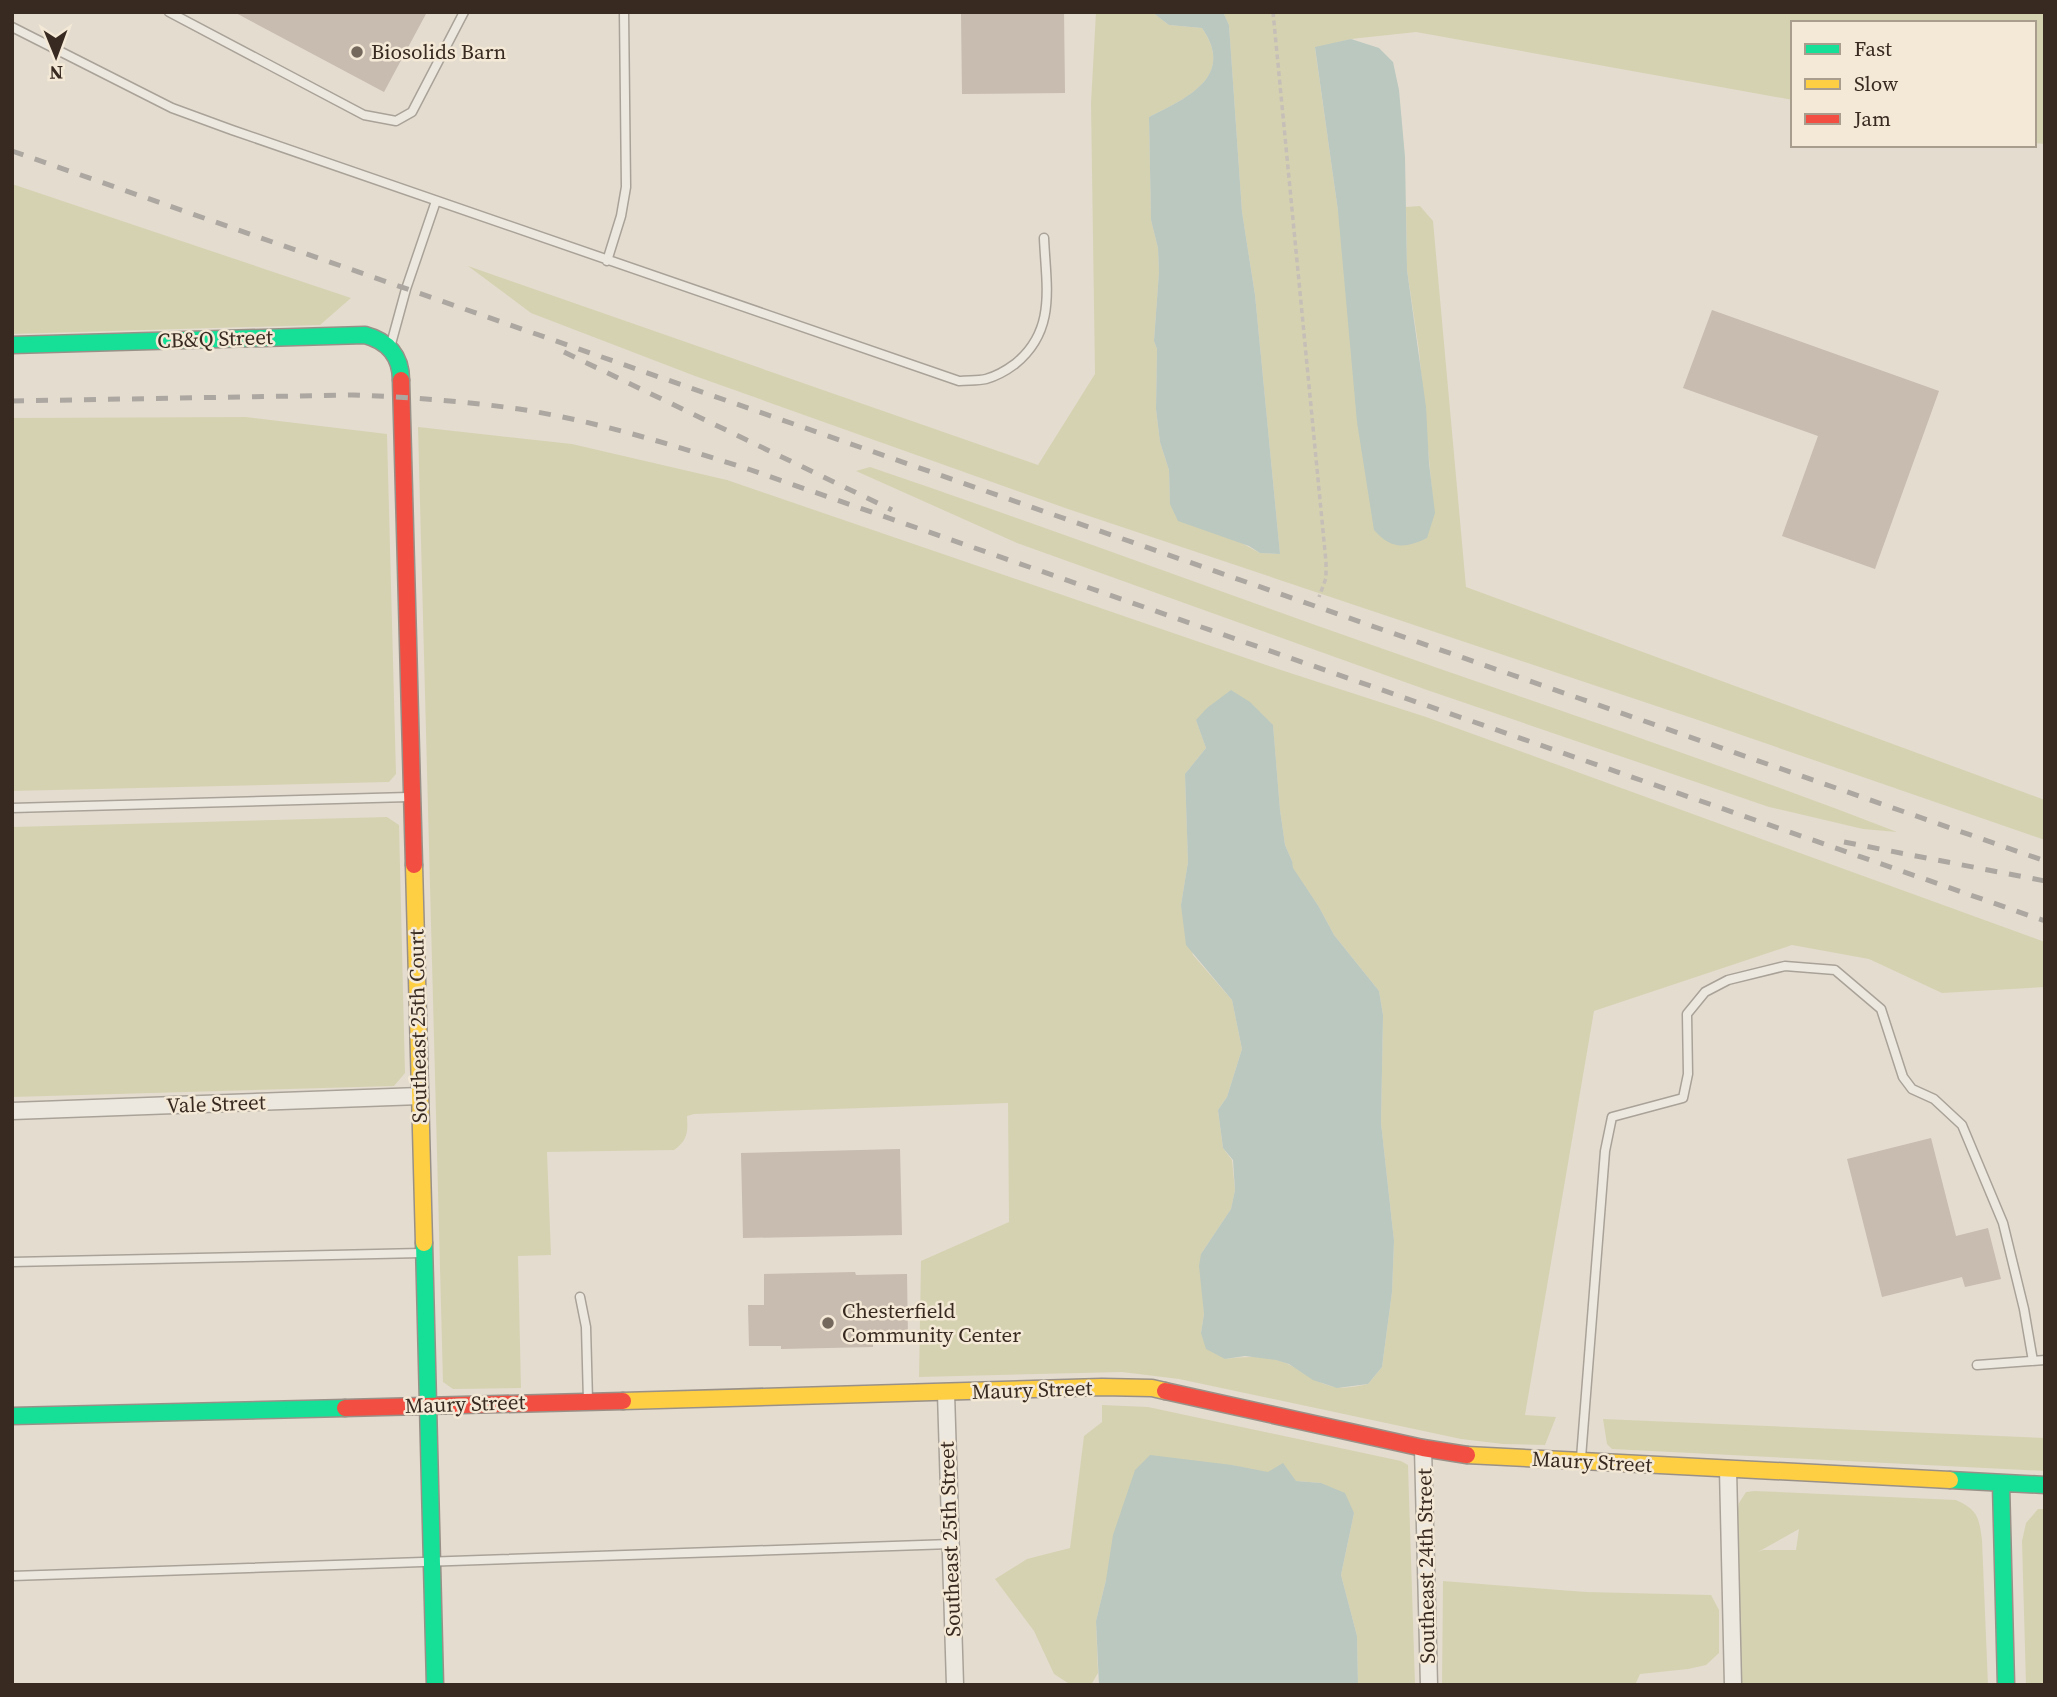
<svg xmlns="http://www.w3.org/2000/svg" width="2057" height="1697" font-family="'Source Serif 4',serif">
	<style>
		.green { fill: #d5d2b2; fill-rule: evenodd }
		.water { fill: #bac8bf }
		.building { fill: #c8bbb0 }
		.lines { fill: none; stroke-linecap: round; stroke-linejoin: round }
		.lane-casing { stroke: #a9a298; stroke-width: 11 }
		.street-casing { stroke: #a9a298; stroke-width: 19 }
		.fast-casing { stroke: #999188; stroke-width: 19 }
		.slow-casing { stroke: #999188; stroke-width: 19 }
		.jam-casing { stroke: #999188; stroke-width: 19 }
		.path { stroke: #c5bfb7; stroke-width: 3.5; stroke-dasharray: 5 3.5; stroke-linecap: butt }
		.lane { stroke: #ece8e0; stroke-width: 8 }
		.street { stroke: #ece8e0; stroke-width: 16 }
		.fast { stroke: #16e098; stroke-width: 16 }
		.slow { stroke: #ffcf43; stroke-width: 16 }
		.jam { stroke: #f24e42; stroke-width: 16 }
		.rail { stroke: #aca7a1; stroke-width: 5; stroke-dasharray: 12 12; stroke-linecap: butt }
		.poi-dot { fill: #74685d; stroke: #f4e9d6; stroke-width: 2.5 }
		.labels { text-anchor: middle; stroke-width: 5; stroke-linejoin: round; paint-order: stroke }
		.poi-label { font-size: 21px; fill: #382a20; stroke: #f4e9d6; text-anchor: start }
		.street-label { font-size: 21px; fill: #382a20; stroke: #f4e9d6 }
	</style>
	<rect width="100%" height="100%" fill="#e4dccf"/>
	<!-- green -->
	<path class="green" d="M1096,12h56l17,13 33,3c34,50 -16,70 -53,89l2,103 7,28 1,24 -5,69 3,8 -1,60 4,33 9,28 1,34 90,49 20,1 -25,-259 -13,-83 -13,-187 -6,-13h822v132l-11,-1v-120h-241v77l-377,-68 -65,7 -36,9 23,163 96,302 -15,-162 -12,-81 -1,-63 14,-1 13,15 33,366 579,213v40l-347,-120 -630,-211 -373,-133 -164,-63 -63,-47 570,199 57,-91 -4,-271z
		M12,184l339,114 -31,27 -308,9z
		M246,417l141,17 9,340 -7,8 -377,9v-373z
		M418,427l154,17 155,36 554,190 145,47 619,225v45l-103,6 -73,-34 -77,-14 -198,66 -69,404 31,2 -11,28 -42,-1 -42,-5 -282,-60 -57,-7 -203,5 2,-116 88,-39 -1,-119 -314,11 -7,2c1,16 1,24 -13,34l-127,2 4,103 -33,1 3,132 -68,1 -10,-7zM1196,720l77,6 7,84 5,35 7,16v7l27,39 15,28 45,56 4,24 -2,108 13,118 -2,51 -10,75 -14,17c-10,2 -23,5 -33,3 -17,-3 -30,-14 -45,-22 -19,-10 -44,-9 -65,-6l-24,-26 3,-19 -3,-60 30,-45 4,-19 -3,-30 -9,-12 -5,-38 9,-13 15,-48 -10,-49 -39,-45 -12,-50 7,-43 -3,-88 21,-26z
		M870,467c162,55 323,115 485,172 181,64 364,124 542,193l-34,-3 -94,-22 -342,-117 -410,-147 -161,-72z
		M387,817l12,8 6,248 -11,13 -382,11v-270z
		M1102,1405l46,2 253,54 7,4 7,220h-57l-1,-49 -16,-61 13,-62 -33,-30 -25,-2 -64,-16 -126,115 -10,41 2,52 -7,12h-20l-17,-11 -20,-43 -39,-52 32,-20 43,-11 14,-112 18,-14z
		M1603,1419l442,19v33l-433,-22 -5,-5z
		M1755,1491l201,9c22,10 23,17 26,40l6,145h-247l-4,-171 2,-11 7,-11zM1799,1529l-3,21h-33l-5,2z
		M2038,1509h7v176h-19l-4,-144 4,-18z
		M1443,1581l143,11 125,3 8,15v43l-13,12 -18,4 -48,5 -5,11h-193z"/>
	<!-- water -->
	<path class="water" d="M1152,12h71l6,13 13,187 13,83 25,259 -20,-1 -11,-7 -71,-25 -8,-17 -1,-34 -9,-28 -4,-33 1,-60 -3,-8 5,-69 -1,-24 -7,-28 -2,-103c37,-19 87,-40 53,-89l-33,-3z
		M1351,39l28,9 14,14 6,28 6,67 2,113 19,137 3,56 6,50 -8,25c-23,11 -36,11 -53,-8l-17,-108 -19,-211 -23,-164z
		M1231,690l19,12 23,23 7,85 5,35 7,16 1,7 26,39 15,28 45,56 4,24 -2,108 13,118 -2,51 -10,75 -14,17 -31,4 -24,-8 -24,-16 -13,-4 -31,-4 -20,3 -19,-10 -5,-16 3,-19 -5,-48 2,-12 30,-45 4,-19 -2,-30 -10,-12 -5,-38 9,-13 15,-48 -10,-49 -46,-55 -5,-40 7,-43 -3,-88 21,-26 -10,-28 11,-12z
		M1150,1455l82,10 36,7 15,-9 13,18 25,2 24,10 9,20 -13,62 16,61 1,49h-259l-3,-64 10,-41 7,-45 22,-65z"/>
	<!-- building -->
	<path class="building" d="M234,12h193l-43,80z
		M961,12h103l1,81 -103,1z
		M1712,310l227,81 -64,178 -93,-33 36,-100 -135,-48z
		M1931,1138l25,98 32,-8 13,51 -36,8 -3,-10 -80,20 -35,-138z
		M900,1149l2,86 -159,3 -2,-85z
		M855,1272l1,3 51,-1 1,67 -35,1v5l-92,2v-3h-32l-1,-41h16v-31z"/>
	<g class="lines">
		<!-- lane casing -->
		<g class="lane-casing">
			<path id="lane" d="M169,12l195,103 32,6 16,-9 52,-100
				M12,27l160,81 60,22 727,251c9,-1 19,0 27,-2 11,-3 21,-9 29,-15 42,-34 31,-78 29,-126
				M607,261l14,-45 5,-29 -2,-175
				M391,344l15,-55 30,-88
				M12,808l397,-11
				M12,1262l409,-9
				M580,1297l6,30 2,74
				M1977,1365l68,-5
				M1581,1458l24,-307 7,-34 71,-19 5,-24 -1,-60 18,-22 23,-12 57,-14 50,4 46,39 22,68 9,12 22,10 28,26 41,98 21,86 9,52
				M12,1576l939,-32"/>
		</g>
		<!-- street casing -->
		<g class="street-casing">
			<path id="street" d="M12,1111l408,-15
				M946,1393l9,292
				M1423,1448l6,237
				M1728,1469l5,216"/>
		</g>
		<!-- fast casing -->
		<g class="fast-casing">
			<path id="fast" d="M12,345l353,-10c23,6 36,21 36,45
				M424,1243l11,442
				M12,1416l333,-8
				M1950,1480l95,5
				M2001,1484l5,201"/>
		</g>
		<!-- slow casing -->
		<g class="slow-casing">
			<path id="slow" d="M414,865l10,378
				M623,1401l479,-14 50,1 13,3
				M1467,1455l483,25"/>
		</g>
		<!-- jam casing -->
		<g class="jam-casing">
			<path id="jam" d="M401,380l13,485
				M1165,1391l258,57 44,7
				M345,1408l278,-7"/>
		</g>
		<!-- path -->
		<path class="path" d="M1273,12l53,550v16l-7,19"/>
		<!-- lane -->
		<use href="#lane" class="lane"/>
		<!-- street -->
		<use href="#street" class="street"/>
		<!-- fast -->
		<use href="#fast" class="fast"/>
		<!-- slow -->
		<use href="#slow" class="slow"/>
		<!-- jam -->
		<use href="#jam" class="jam"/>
		<!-- rail -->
		<path class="rail" d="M12,151l2033,710
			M564,352l328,158
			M12,401l341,-6c55,2 110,6 166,14 77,12 154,36 229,60l1297,452
			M1844,842l201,39"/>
	</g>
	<!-- markers -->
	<g class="poi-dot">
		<circle cx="357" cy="52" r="7"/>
		<circle cx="828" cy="1323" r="7"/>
	</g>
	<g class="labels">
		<!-- poi labels -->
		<g class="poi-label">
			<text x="371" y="59">Biosolids Barn</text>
			<text x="842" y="1318">Chesterfield<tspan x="842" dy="24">Community Center</tspan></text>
		</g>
		<!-- street labels -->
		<g class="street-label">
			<text transform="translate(215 339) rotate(-2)" y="7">CB&amp;Q Street</text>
			<text transform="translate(418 1026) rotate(-91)" y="7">Southeast 25th Court</text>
			<text transform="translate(216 1104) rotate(-2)" y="7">Vale Street</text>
			<text transform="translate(1032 1390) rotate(-2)" y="7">Maury Street</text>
			<text transform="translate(465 1404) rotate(-2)" y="7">Maury Street</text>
			<text transform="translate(1592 1462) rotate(3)" y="7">Maury Street</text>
			<text transform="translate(950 1539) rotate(-92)" y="7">Southeast 25th Street</text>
			<text transform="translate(1426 1566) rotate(-91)" y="7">Southeast 24th Street</text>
		</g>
	</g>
	<!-- border -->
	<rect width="2057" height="1697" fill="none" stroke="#382a20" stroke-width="28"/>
	<!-- legend -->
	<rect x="1791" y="21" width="245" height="126" fill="#f4e9d6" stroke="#a99d8d" stroke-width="2"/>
	<rect x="1805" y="44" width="35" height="10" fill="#16e098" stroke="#a99d8d" stroke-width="2"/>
	<text x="1854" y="56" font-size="21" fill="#382a20">Fast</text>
	<rect x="1805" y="79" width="35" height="10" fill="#ffcf43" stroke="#a99d8d" stroke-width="2"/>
	<text x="1854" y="91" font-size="21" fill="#382a20">Slow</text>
	<rect x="1805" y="114" width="35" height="10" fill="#f24e42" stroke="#a99d8d" stroke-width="2"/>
	<text x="1854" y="126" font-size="21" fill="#382a20">Jam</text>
	<!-- north arrow -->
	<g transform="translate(56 56) rotate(179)" stroke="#f4e9d6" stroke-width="5" paint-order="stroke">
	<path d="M0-5L12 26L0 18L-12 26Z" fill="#382a20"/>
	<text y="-10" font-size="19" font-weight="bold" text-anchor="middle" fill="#382a20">N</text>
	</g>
</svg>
